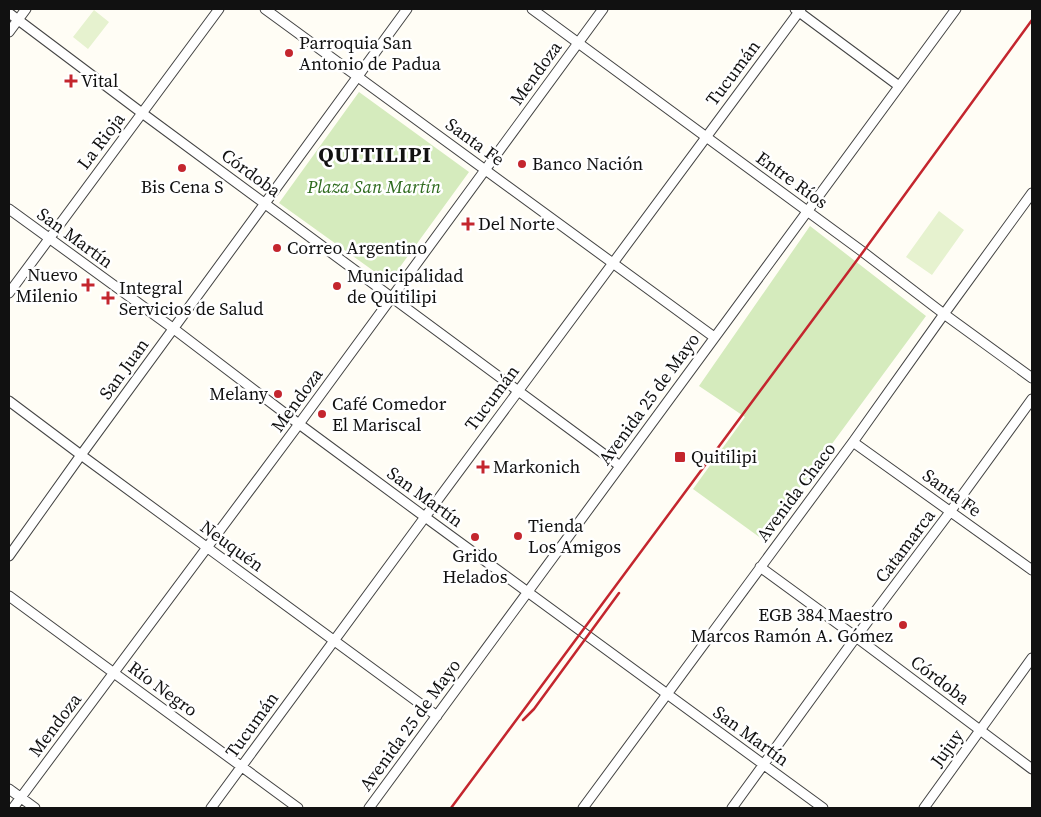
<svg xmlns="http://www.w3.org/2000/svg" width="1041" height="817" font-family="'Source Serif 4',serif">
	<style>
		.grass { fill: #d5ebbd }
		.pitch { fill: #e6f2cf }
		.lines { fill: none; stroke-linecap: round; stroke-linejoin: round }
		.minor-casing { stroke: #444; stroke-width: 11 }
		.minor { stroke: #fff; stroke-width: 9 }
		.rail { stroke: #c4262e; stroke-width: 2.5 }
		.poi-dot { fill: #c4262e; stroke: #fff; stroke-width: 2 }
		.labels { text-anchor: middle; stroke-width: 5; stroke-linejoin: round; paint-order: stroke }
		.poi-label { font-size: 18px; fill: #111; stroke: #fff; text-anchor: start }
		.street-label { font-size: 18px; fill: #111; stroke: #fff }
		.park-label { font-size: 18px; font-style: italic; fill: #2f6b1f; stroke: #fff }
		.district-label { font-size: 22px; font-weight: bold; letter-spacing: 1px; fill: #111; stroke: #fff }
	</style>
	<rect width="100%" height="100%" fill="#fffdf5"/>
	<!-- grass -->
	<path class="grass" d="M359,92l110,80 -80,110 -110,-79z
		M810,226l116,90 -164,223 -69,-50 52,-72 -46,-31z"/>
	<!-- pitch -->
	<path class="pitch" d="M94,10l15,12 -21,27 -15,-12z
		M939,211l25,19 -32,45 -26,-18z"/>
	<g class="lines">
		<!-- minor casing -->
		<g class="minor-casing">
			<path id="minor" d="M265,9l449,328
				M532,9l331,243 81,62 88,64
				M795,9l104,77
				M9,13l133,100 478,353
				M9,32l17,-23
				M9,209l165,120 125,95 126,93 398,291
				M9,293l210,-284
				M9,401l72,54 356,261
				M853,442l179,128
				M9,556l72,-101 326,-446
				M760,567l96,70 176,132
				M9,596l289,212
				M9,789l26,19
				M13,808l286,-384 304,-415
				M211,808l214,-291 376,-508
				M369,808l587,-799
				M583,808l270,-366 91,-128 88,-121
				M732,808l124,-171 94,-125 82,-113
				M924,808l108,-150"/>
		</g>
		<!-- minor -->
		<use href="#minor" class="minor"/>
		<!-- rail -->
		<path class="rail" d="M523,720l11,-11 85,-116
			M451,808l412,-556 169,-232"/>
	</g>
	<!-- markers -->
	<g class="poi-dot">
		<circle cx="289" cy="53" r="5"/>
		<path d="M68.5 73.5h5v5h5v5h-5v5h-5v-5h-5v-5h5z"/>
		<circle cx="522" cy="164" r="5"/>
		<circle cx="182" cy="168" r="5"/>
		<path d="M465.5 216.5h5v5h5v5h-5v5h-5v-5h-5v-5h5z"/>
		<circle cx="277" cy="248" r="5"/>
		<path d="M85.5 277.5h5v5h5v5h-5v5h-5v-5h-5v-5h5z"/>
		<circle cx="337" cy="286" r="5"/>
		<path d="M105.5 290.5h5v5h5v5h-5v5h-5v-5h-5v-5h5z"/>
		<circle cx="278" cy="394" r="5"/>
		<circle cx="322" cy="414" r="5"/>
		<rect x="674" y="451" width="12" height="12" rx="2.5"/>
		<path d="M480.5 459.5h5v5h5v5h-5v5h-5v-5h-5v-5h5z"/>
		<circle cx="518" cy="536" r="5"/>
		<circle cx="475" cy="537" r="5"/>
		<circle cx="903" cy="625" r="5"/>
	</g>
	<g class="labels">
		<!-- poi labels -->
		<g class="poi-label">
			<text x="299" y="49">Parroquia San<tspan x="299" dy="21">Antonio de Padua</tspan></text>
			<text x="81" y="87">Vital</text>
			<text x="532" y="170">Banco Nación</text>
			<text x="182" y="193" text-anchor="middle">Bis Cena S</text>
			<text x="478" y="230">Del Norte</text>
			<text x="287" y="254">Correo Argentino</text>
			<text x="78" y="281" text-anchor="end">Nuevo<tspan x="78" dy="21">Milenio</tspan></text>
			<text x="347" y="282">Municipalidad<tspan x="347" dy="21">de Quitilipi</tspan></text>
			<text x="119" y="294">Integral<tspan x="119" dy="21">Servicios de Salud</tspan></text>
			<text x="268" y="400" text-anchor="end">Melany</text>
			<text x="332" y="410">Café Comedor<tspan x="332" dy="21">El Mariscal</tspan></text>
			<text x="691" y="463">Quitilipi</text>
			<text x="493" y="473">Markonich</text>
			<text x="528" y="532">Tienda<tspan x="528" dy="21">Los Amigos</tspan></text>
			<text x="475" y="562" text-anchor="middle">Grido<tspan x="475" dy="21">Helados</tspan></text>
			<text x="893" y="621" text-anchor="end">EGB 384 Maestro<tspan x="893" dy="21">Marcos Ramón A. Gómez</tspan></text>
		</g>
		<!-- street labels -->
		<g class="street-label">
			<text transform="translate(536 73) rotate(-54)" y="6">Mendoza</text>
			<text transform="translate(733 73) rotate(-53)" y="6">Tucumán</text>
			<text transform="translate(101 141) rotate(-53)" y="6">La Rioja</text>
			<text transform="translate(475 142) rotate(36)" y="6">Santa Fe</text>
			<text transform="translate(251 173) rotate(36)" y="6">Córdoba</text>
			<text transform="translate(792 180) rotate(36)" y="6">Entre Ríos</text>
			<text transform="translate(75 238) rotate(36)" y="6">San Martín</text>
			<text transform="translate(124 369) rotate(-54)" y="6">San Juan</text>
			<text transform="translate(492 398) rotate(-53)" y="6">Tucumán</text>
			<text transform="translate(649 399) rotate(-54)" y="6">Avenida 25 de Mayo</text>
			<text transform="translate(297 400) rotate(-54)" y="6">Mendoza</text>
			<text transform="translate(796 492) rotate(-53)" y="6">Avenida Chaco</text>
			<text transform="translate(952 493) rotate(36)" y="6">Santa Fe</text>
			<text transform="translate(425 497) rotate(36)" y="6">San Martín</text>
			<text transform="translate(232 546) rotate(36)" y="6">Neuquén</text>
			<text transform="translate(905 546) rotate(-53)" y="6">Catamarca</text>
			<text transform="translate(940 680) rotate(37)" y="6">Córdoba</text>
			<text transform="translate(163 689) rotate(36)" y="6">Río Negro</text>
			<text transform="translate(55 725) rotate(-53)" y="6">Mendoza</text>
			<text transform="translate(252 725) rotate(-54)" y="6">Tucumán</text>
			<text transform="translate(410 725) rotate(-54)" y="6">Avenida 25 de Mayo</text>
			<text transform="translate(751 736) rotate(36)" y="6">San Martín</text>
			<text transform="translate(947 748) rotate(-54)" y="6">Jujuy</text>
		</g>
		<!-- park labels -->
		<g class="park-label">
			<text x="374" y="193">Plaza San Martín</text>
		</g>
		<!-- district labels -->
		<g class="district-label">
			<text x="375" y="162">QUITILIPI</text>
		</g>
	</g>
	<!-- border -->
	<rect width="1041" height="817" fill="none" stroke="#111111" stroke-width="20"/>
</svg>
